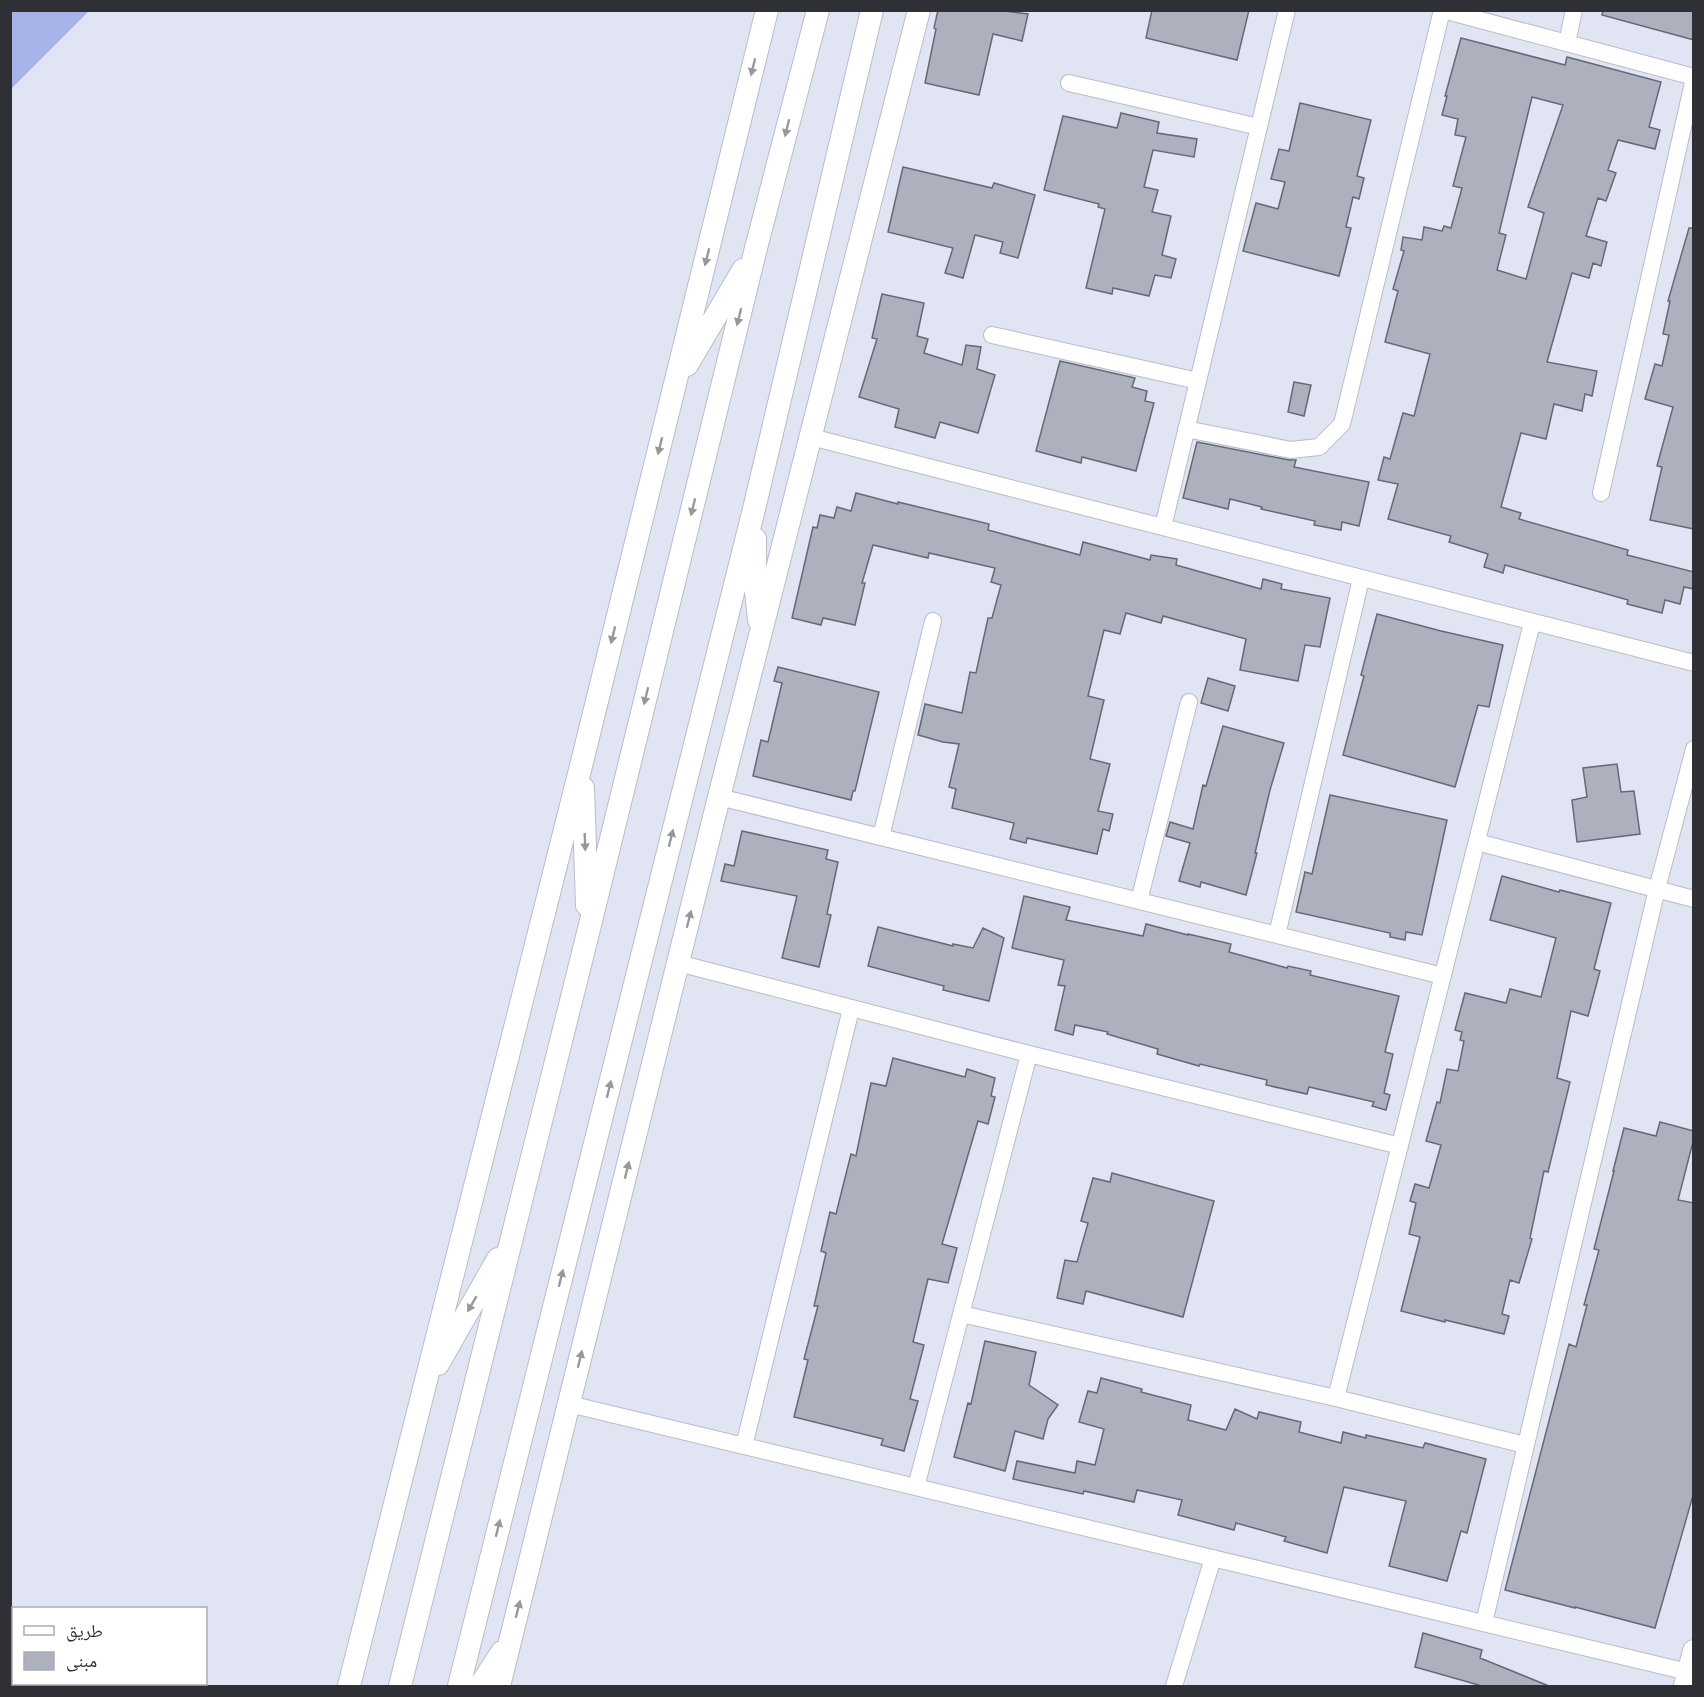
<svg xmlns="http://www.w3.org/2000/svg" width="1704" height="1697" font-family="'Fira Sans Condensed','Noto Naskh Arabic',sans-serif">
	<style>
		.water { fill: #a7b4e8 }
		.building { fill: #adb1be; stroke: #666975; stroke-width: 1.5; fill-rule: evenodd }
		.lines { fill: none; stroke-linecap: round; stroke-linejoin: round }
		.street-casing { stroke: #b9bcca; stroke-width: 18 }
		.secondary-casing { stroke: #b9bcca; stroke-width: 24 }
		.street { stroke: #fff; stroke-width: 16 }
		.secondary { stroke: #fff; stroke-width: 22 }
		.oneway { fill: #96989a }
	</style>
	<rect width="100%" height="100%" fill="#e1e4f2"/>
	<!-- water -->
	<path class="water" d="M11,10l78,1 -78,78 -1,-78z"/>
	<!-- building -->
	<path class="building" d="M938,10h60l30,4 -6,27 -29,-7 -14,61 -54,-12 11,-54 -2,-1z
		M1152,10h97l-12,50 -91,-22z
		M1603,10h91v30l-92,-25z
		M1461,38l104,27 2,-8 94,25 -12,45 11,3 -5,19 -37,-9 -10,30 8,3 -10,28 -8,-3 -12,38 21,6 -6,24 -8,-3 -4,15 -17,-5 -25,89 50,9 -5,25 -7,-2 -3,17 -28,-7 -8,35 -25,-6 -20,74 20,6 -2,6 109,31 -1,5 67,17v17l-10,-2 -4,17 -15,-4 -3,13 -35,-9 1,-4 -123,-35 -2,8 -19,-6 4,-13 -39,-12 2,-6 -63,-17 10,-35 -20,-4 6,-23 6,2 13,-46 11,3 16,-62 -45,-12 13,-51 -5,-2 11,-38 -3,-1 2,-13 19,3 2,-13 18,4 2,-5 7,2 11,-40 -9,-2 13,-49 -11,-2 3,-16 -16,-4 5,-19h-2zM1532,97l31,8 -35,102 16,6 -18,66 -29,-9 9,-35 -7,-2z
		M1300,103l71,17 -14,56 7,2 -5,21 -6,-2 -7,30 5,1 -12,48 -96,-25 13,-48 22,6 7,-27 -14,-3 8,-30 10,2z
		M1121,113l38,9 -2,11 40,6 -3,18 -41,-7 -9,37 14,3 -6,22 19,4 -9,39 14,4 -5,19 -16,-3 -6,21 -36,-8 -1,6 -26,-6 19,-79 -7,-2 1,-3 -55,-14 19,-74 54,12z
		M903,167l89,21 2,-5 41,12 -17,63 -18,-5 3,-11 -28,-7 -12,43 -18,-5 8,-25 -65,-16z
		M1689,228h5v301l-44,-9 12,-53 -5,-1 16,-59 -28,-8 10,-35 7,2 7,-31 -6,-1 7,-33h-2z
		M882,294l42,9 -7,33 11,3 -4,14 38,12 4,-20 15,2 -4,22 18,6 -17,58 -38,-11 -5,16 -40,-11 4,-18 -40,-12 18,-58 -5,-1z
		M1060,361l75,17 -3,9 15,4 -2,10 9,2 -18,68 -54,-14 -1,6 -45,-12z
		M1294,382l17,3 -7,31 -16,-4z
		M1197,442l92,18h7l-2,7 75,15 -10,44 -17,-4 -1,8 -27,-5 1,-4 -54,-12 1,-2 -32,-8 -2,10 -45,-11z
		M856,493l42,11v-2l91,22 -1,6 92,25 3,-13 67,18 1,-5 26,4 -1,6 85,24 2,-10 19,5 -1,5 49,9 -10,49 -15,-2 -7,36 -58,-11 6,-31 -83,-23 -2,7 -35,-10 -6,21 -16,-4 -16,66 16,4 -14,59 20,5 -12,47 15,3 -4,17 -6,-2 -6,25 -70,-16 -1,5 -16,-4 4,-16 -62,-15 4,-19 -7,-2 10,-43 -16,-2 -25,-7 7,-31 37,9 8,-41 6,1 12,-55h4l9,-33 -10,-3 4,-14 -66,-15 -1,5 -55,-13 -11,38h3l-10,42 -32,-7 -2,7 -29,-7 21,-91 4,1 3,-13 14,3 3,-11 14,4z
		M1377,614l64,17 62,14 -14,62 -11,-2 -23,82 -112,-32 21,-79 -3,-1z
		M778,667l101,25 -24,99h-2l-2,9 -98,-24 8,-36 7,2 14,-59 -8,-2z
		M1208,678l27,8 -7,25 -27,-8z
		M1223,726l61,17 -14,47 -15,63h2l-11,42 -45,-13 -1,5 -21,-6 11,-38 -24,-7 4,-14 23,7 10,-44 3,1z
		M1617,764l4,28 13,-1 6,43 -63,8 -5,-42 15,-3 -4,-29z
		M1330,795l117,25 -25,115 -16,-3 -1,8 -15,-3v-4l-94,-21 9,-40 7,2z
		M742,831l86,19 -2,9 12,3 -11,52 4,1 -12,52 -37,-9 15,-62 -76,-15 4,-17 9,2z
		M1502,876l57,16 1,-2 51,13 -17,66 6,2 -12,45 -17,-5 -14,67 13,4 -22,90 -4,-1 -14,67 2,1 -13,44 -9,-3 -8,34 7,2 -5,18 -59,-14v2l-44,-11 19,-74 -11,-3 7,-31 -6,-2 5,-17 14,4 12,-43 -15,-4 11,-39 3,1 7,-34 11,2 6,-30 -4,-1 2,-8 -7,-2 10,-37 41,10 4,-14 31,8 15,-59 -66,-18z
		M1024,896l46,11 -4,13 77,16 3,-12 42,11v-1l43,10 -2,8 58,16 1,-2 23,5 -1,4 89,21 -14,56 8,2 -9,39 6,2 -4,15 -14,-4 2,-4 -65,-15 -2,7 -41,-9 1,-5 -67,-16 -1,2 -42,-12 1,-5 -51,-15 1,-2 -33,-7 -2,10 -18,-5 10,-44 -7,-1 6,-25 -52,-12z
		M878,927l75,19v-2l20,4 10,-20 21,10 -15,63 -46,-11 1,-4 -76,-20z
		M893,1058l72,19 2,-8 28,9 -4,18 4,1 -7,27 -10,-3 -36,123 15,4 -9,35 -20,-4 -15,63 11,3 -14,54 8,2 -14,50 -23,-6 2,-6 -89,-22 14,-57 -4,-1 14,-53h-4l12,-53 -5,-2 9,-39 6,2 15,-60 5,2 15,-73 15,3z
		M1660,1122l34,9v7l-16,62 16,3v289l-39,136 -80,-21v1l-70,-18 64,-246 7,3 11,-42h-3l15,-55 -5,-1 20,-78h-1l11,-43 32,8z
		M1112,1173l102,28 -31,116 -97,-26 -3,13 -26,-6 8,-38 12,2 11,-39 -7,-2 12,-43 17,4z
		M985,1341l51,11 -7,33 29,20 -10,14 -5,20 -28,-8 -10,40 -51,-14 14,-54 3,1z
		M1101,1378l41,11 -1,3 50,13 -3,15 38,10 9,-21 22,10 2,-7 42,10 -2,10 42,11 2,-11 23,6v-3l57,13 2,-5 61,16 -19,74 -6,-2 -14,50 -58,-15 17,-65 -62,-14 -17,66 -43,-12 2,-4 -50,-14 -2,7 -56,-15 4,-15 -45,-10 -3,12 -50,-11 -1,3 -70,-15 4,-18 58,12 2,-12 18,4 9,-36 -25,-7 9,-31 9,2z
		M1423,1633l59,17 -2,8 69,28h-67l-67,-19z"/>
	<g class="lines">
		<!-- street casing -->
		<g class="street-casing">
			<path id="street" d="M1443,10l251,67
				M1567,43l7,-33
				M1069,83l190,44
				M992,335l206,46
				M1186,429l105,21 28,-3 23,-23 100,-414
				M811,437l883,226
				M1601,493l93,-415
				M1163,527l124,-517
				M719,797l724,179
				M881,837l52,-216
				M1477,842l217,57
				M1139,901l50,-199
				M1277,935l84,-356
				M678,963l351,91 371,92
				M961,1314l375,84 189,47
				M1336,1398l196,-775
				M569,1404l1119,268
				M744,1446l107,-437
				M916,1487l113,-433
				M1484,1623l173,-734 37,-140
				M1174,1686l39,-128"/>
		</g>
		<!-- secondary casing -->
		<g class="secondary-casing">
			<path id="secondary" d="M687,365l56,-95
				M755,539v43l4,38
				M583,788l4,117
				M438,1364l60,-105
				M349,1686l233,-924 185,-752
				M400,1686l188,-753 168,-685 62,-238
				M459,1686l295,-1177 118,-499
				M480,1686l22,-34
				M499,1686l220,-889 200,-787
				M1685,1686l9,-35"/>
		</g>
		<!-- street -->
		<use href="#street" class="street"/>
		<!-- secondary -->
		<use href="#secondary" class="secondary"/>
	</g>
	<!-- one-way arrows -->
	<defs><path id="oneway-solid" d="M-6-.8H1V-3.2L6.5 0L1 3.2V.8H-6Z" transform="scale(1.5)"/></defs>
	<g class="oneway">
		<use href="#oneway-solid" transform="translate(753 67) rotate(104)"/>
		<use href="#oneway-solid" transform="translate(787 128) rotate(104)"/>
		<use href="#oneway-solid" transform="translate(707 257) rotate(104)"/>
		<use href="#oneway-solid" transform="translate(739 317) rotate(104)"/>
		<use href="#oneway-solid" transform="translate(660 446) rotate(104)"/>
		<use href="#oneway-solid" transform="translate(693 507) rotate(104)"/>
		<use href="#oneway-solid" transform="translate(613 635) rotate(104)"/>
		<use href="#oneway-solid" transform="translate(646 696) rotate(104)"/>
		<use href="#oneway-solid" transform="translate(671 838) rotate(-76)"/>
		<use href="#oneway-solid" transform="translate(585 842) rotate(88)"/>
		<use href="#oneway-solid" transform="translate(689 919) rotate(-76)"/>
		<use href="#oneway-solid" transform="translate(609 1089) rotate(-76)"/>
		<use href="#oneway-solid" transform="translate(627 1170) rotate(-76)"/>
		<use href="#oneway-solid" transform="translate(561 1278) rotate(-76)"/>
		<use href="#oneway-solid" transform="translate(472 1304) rotate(120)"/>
		<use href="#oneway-solid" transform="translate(580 1359) rotate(-76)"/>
		<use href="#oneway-solid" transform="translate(498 1528) rotate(-76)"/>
		<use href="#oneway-solid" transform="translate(518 1609) rotate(-76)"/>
	</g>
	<!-- border -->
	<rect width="1704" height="1697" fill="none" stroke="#2e3035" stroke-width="24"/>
	<!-- legend -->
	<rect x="12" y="1607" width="195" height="78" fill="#ffffff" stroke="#abacae" stroke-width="1.5"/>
	<rect x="24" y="1626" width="30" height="9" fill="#ffffff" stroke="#abacae" stroke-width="1.5"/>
	<text x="66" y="1637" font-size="18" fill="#2e3035">طريق</text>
	<rect x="24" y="1652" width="30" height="18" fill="#adb1be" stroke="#abacae" stroke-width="1.5"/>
	<text x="66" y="1667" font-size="18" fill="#2e3035">مبنى</text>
</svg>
